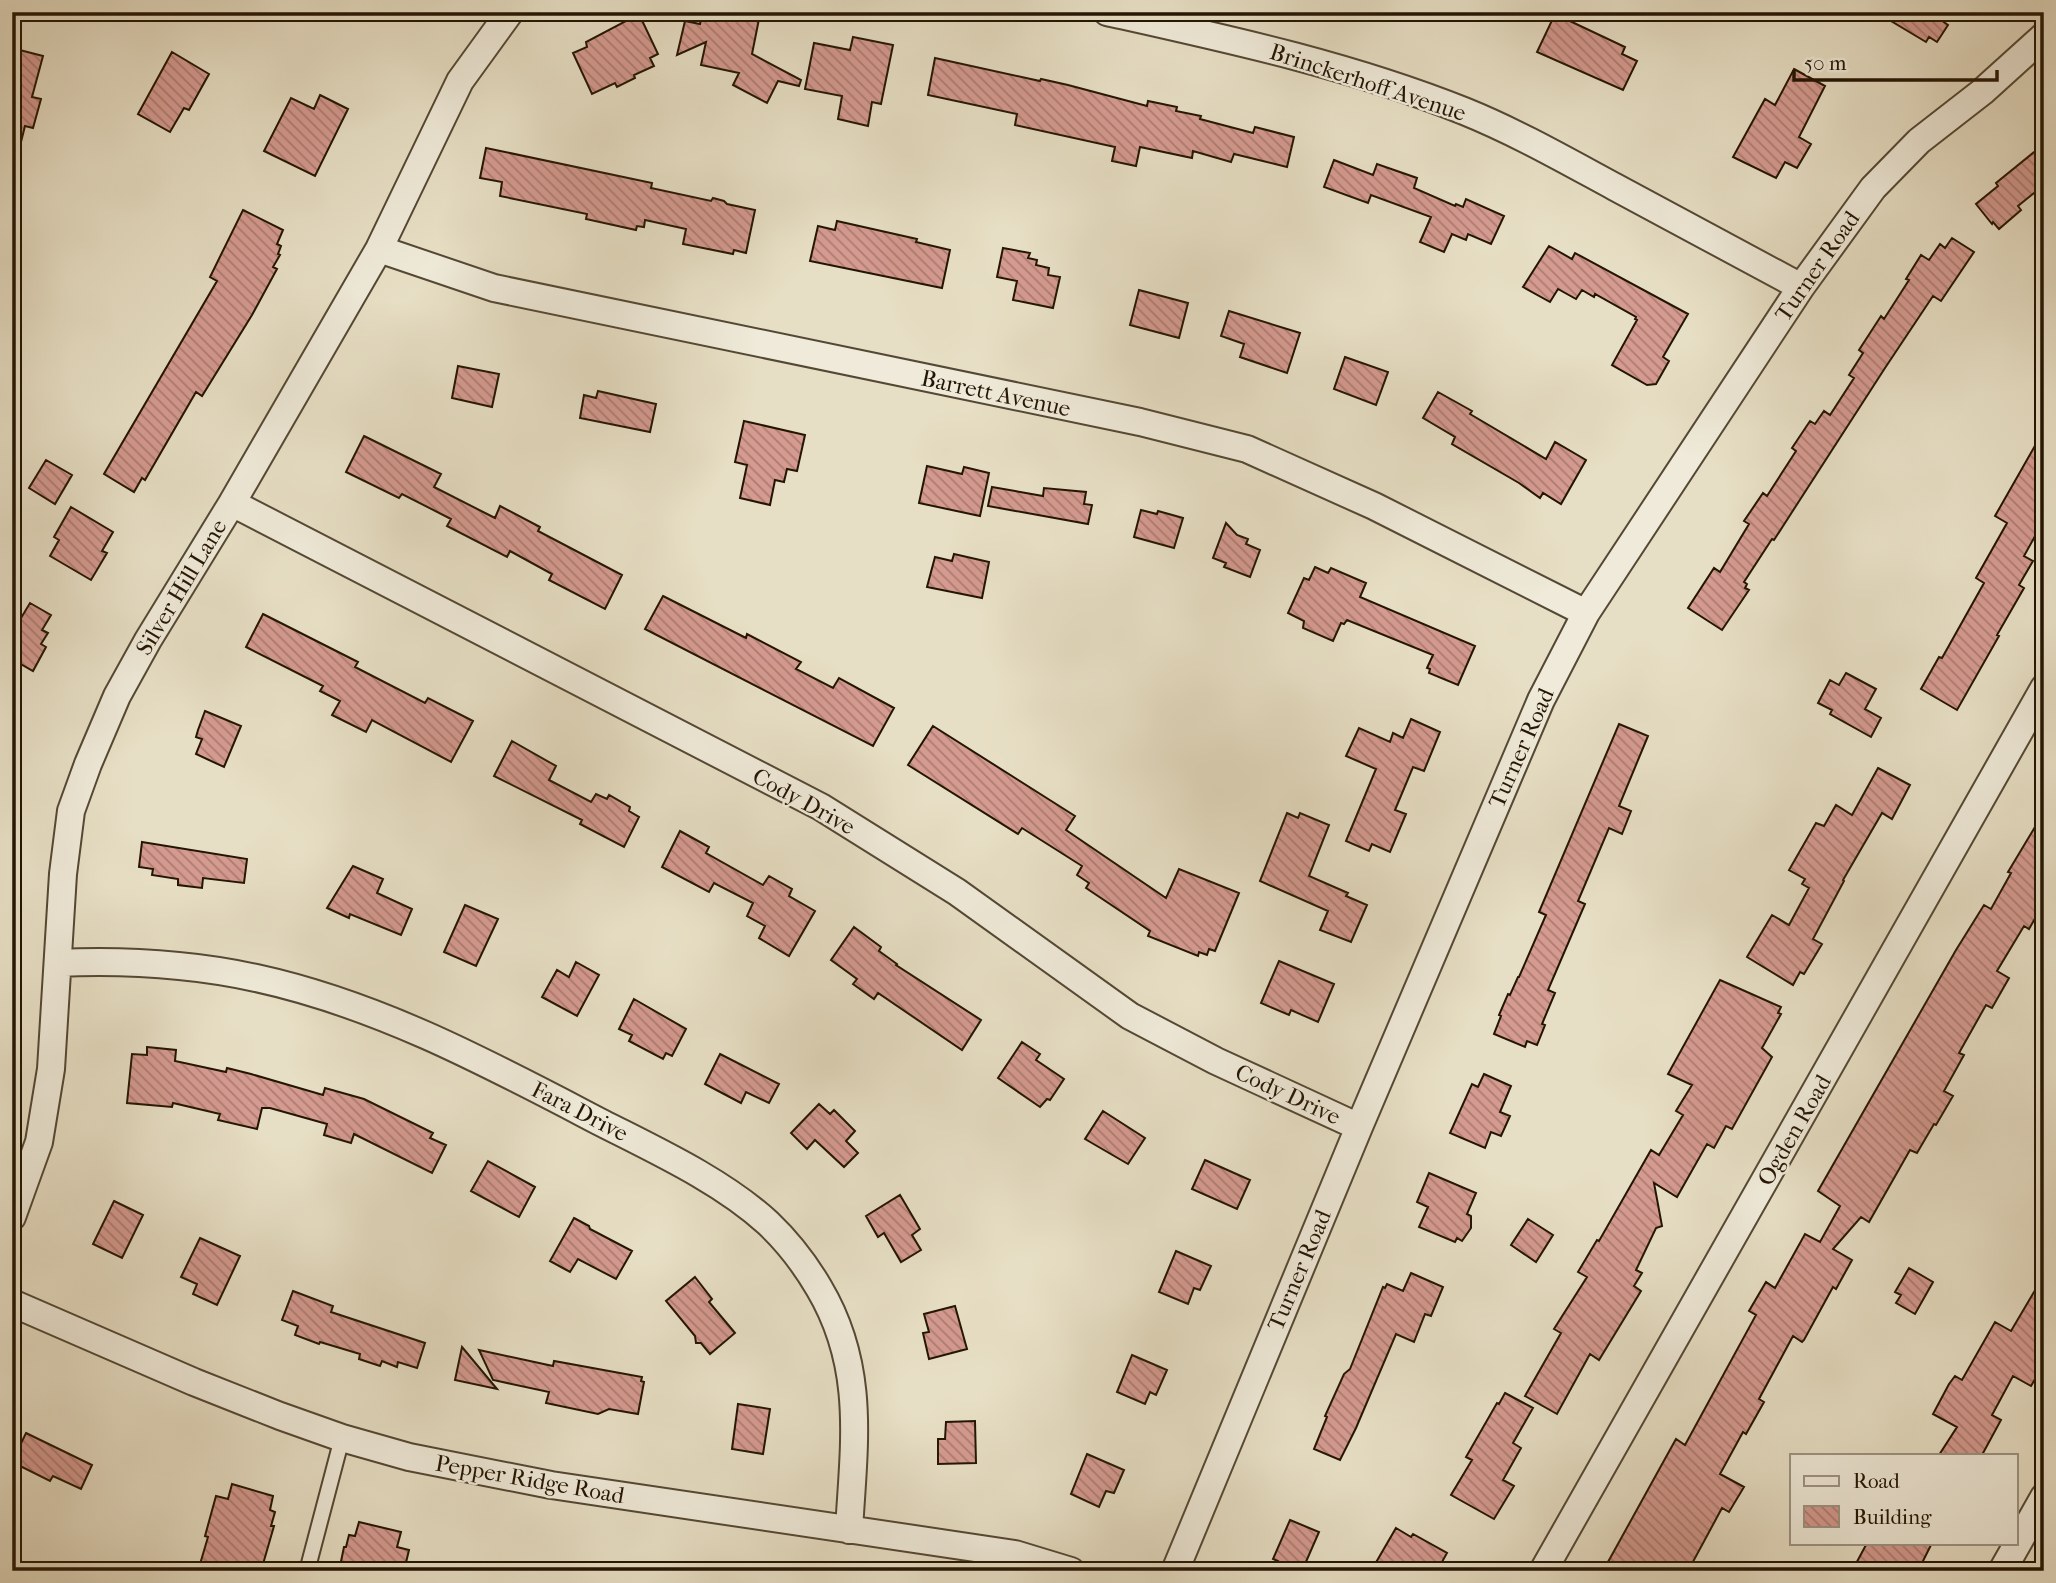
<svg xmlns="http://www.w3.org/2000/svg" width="2056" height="1583" font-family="'IM FELL French Canon',serif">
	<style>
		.building { fill: url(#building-back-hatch); stroke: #231503; stroke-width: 2 }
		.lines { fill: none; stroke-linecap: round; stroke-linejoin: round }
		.service-casing { stroke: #544834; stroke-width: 18 }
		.minor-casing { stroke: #544834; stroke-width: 30 }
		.service { stroke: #efead9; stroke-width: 14 }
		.minor { stroke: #efead9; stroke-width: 26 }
		.labels { text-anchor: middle; stroke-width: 5; stroke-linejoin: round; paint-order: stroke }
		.street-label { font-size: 23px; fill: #231503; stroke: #efead9 }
	</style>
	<defs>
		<pattern id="building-back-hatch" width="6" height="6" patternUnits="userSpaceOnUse" patternTransform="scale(1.75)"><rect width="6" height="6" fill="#d59a90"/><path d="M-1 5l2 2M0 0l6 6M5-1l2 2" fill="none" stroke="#ac7c73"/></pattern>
	</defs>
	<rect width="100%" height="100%" fill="#e7dfc5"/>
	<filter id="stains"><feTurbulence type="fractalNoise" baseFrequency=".00286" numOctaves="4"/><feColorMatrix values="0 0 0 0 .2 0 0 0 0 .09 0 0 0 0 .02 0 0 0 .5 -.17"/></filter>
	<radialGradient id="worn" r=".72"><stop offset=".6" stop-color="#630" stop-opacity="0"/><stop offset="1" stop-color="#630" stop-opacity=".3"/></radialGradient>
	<!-- building -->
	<path class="building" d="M719,12l40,7 -7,35 49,26 -2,6 -21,-5 -11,22 -34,-18 6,-12 -38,-8 5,-23 -29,13 8,-34 15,3 2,-8 15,3z
		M1876,12h68l-3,8 7,5 -11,17 -8,-5 -3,5z
		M639,14l19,40 -8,4 4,8 -20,9 1,3 -18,9 -2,-4 -23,11 -19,-41 14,-6 -1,-5z
		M1555,14l70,33 -3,7 15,7 -14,29 -86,-38z
		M853,37l40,8 -12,59 -9,-2 -4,24 -30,-7 4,-23 -37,-7 9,-46 36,7z
		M12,48l31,8 -11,41 9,2 -8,29 -8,-2 -5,20 -8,-1z
		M172,52l37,22 -20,36 -5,-2 -14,24 -32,-18z
		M935,58l105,23 1,-2 27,6 79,21 1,-5 29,6 -1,4 25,5 -1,3 53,14 2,-6 39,10 -7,30 -53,-13 -3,8 -38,-11 -1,7 -52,-11 -4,19 -24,-5 3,-14 -100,-22 2,-11 -89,-19z
		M1794,69l31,17 -26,51 12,7 -14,24 -12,-6 -9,16 -43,-21 32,-58 10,6z
		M320,95l28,14 -33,67 -51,-25 27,-53 23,11z
		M2044,144v41l-26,21 3,4 -22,19 -6,-7 -1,2 -16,-20 22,-18 -2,-3z
		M486,148l166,35 -1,5 60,13 2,-3 11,3 3,3 28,6 -9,43 -12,-3 -1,4 -50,-10 3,-15 -41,-9 -1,7 -7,-1 -1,4 -50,-11 1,-5 -87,-18 2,-14 -22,-4z
		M1334,160l39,15 4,-11 40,14 -3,10 41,18 1,-2 7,3 3,-8 38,17 -13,28 -23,-10 -2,6 -14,-6 -8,18 -24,-10 11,-25 -60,-22 -3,8 -44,-16z
		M243,210l40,20 -6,14 4,2 -3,8 2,1 -7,12 4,2 -25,46 -50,81 -6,-4 -51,88 -3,-2 -8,14 -30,-18 113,-193 -7,-4z
		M837,221l80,18 -1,3 34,8 -8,38 -132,-27 8,-35 17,4z
		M1952,238l22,14 -33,49 -8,-5 -48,72 -111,172 -2,-1 -28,43 3,2 -2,4 4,2 -27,40 -34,-22 26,-40 6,4 29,-48 -5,-3 19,-28 4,3 29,-45 -4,-3 18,-27 5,3 9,-13 6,4 24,-37 -5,-3 14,-22 -4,-3 22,-34 3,3 25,-39 -3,-1 15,-24 8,5 11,-16 5,4z
		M1549,246l23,13 3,-6 113,61 -25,43 6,4 -13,23 -9,1 -35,-20 25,-45 -2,-1 1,-2 -41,-23 -1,3 -12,-7 -6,9 -18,-10 -8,13 -27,-15z
		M1003,248l27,5 -2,5 9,2 -1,5 13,3 -1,7 12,2 -7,31 -40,-8 4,-19 -20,-4z
		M1139,290l49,13 -9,35 -49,-13z
		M1229,311l71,22 -13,40 -47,-16 4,-13 -23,-8z
		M1345,357l43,15 -12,33 -42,-16z
		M458,366l41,8 -7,33 -40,-9z
		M598,391l58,13 -6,28 -70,-14 4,-23 12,3z
		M1438,392l34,19 -2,3 76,45 9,-17 31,18 -25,44 -18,-11 -3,5 -21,-15 -67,-39 3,-7 -32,-19z
		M744,421l61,14 -8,36 -10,-2 -3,13 -9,-2 -5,25 -30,-7 7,-33 -12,-3z
		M2044,430v90l-20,36 9,5 -14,24 5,3 -27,47 2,1 -42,74 -36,-21 18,-32 3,1 42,-75 -8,-5 31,-55 -12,-7z
		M364,436l77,38 -7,13 61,31 5,-12 40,21 -2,4 84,44 -17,34 -56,-29 3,-6 -42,-23 -3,6 -60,-31 4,-7 -49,-25 -3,4 -53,-26z
		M46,460l26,15 -17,29 -26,-16z
		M927,466l35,8 2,-7 25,6 -9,43 -61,-13z
		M992,487l51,9 1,-8 42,4 -2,12 8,1 -4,19 -100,-18z
		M71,507l42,25 -11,19 5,2 -16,27 -41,-24 9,-16 -5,-3z
		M1141,510l16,4 1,-3 25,7 -9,30 -40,-11z
		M1226,523l11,12 11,4 -2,5 14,6 -10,27 -26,-10 2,-4 -13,-5z
		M954,554l35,8 -7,36 -55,-11 8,-30 17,4z
		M1315,567l13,6 3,-5 35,15 -6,14 115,49 -17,39 -29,-12 1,-4 -3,-1 6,-13 -86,-35 -3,4 -3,-1 -8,18 -30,-13 1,-7 -16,-8 16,-35 5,2z
		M663,596l83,42 1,-4 54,28 -5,7 37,19 6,-10 55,30 -20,36 -1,2 -228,-117z
		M30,603l21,12 -9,15 6,3 -7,11 5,3 -13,24 -21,-12v-26z
		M263,614l95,48 -3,5 70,36 3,-5 45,23 -22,41 -79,-42 -6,12 -34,-17 8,-14 -20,-10 3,-5 -77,-39z
		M1846,673l30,16 -11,20 16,9 -10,19 -41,-23 2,-4 -14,-7 12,-23 9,5z
		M205,711l36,15 -17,41 -28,-13 6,-15 -6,-2 2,-7z
		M1411,719l29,13 -16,39 -11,-4 -18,43 11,4 -16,38 -18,-8 -3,7 -23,-10 30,-72 -30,-13 13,-28 31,14 3,-9 10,5z
		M1619,724l29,12 -29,70 12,5 -9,23 -13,-6 -31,73 7,3 -37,86 7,3 -13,31 3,1 -8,20 -10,-4 -2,6 -31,-13 7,-18 -2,-1 9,-21 2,1 8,-18h1l27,-62 -7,-3z
		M933,726l142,90 -9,14 100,68 13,-29 60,24 -24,58 -6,-2 -2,6 -8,-3 -1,4 -50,-20 2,-5 -64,-43 3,-5 -12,-8 5,-9 -60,-38 -4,6 -110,-69z
		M512,741l44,25 -7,14 42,22 5,-8 11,5 2,-4 21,12 -1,4 10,6 -15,30 -44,-23 2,-4 -88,-44z
		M1878,768l32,17 -18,34 -10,-6 -39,67 1,1 -31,58 9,5 -18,30 -4,-2 -7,13 -46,-28 25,-42 17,10 20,-37 -7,-4 3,-5 -16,-9 27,-47 8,3 12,-21 16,10z
		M2044,812v91l-15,26 -5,-3 -27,45 12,7 -17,30 -6,-3 -27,48 5,2 -20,36 9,5 -17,29 -2,-1 -17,29 -7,-3 -41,72 -8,-5 -28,32 19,11 -16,29 -3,-2 -29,53 -2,2 -9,-6 -34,63 5,3 -18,32 -3,-2 -23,42 24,13 -15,25 -7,-4 -34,63h-66l-14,-9 53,-96 15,-27 9,6 71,-130 -7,-4 17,-29 9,6 30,-54 15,8 20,-36 -22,-15 138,-241 28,-45 7,4 20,-36 -3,-1z
		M1287,813l11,5 2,-5 29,12 -20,51 39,17 -2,3 21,9 -16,37 -31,-12 8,-19 -68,-30z
		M680,831l29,16 -3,6 57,32 6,-9 23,13 -3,7 26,15 -26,45 -30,-18 6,-12 -18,-10 6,-13 -39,-20 -5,9 -47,-25z
		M142,842l105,17 -3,24 -41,-5 -1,10 -24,-3v-6l-26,-4 1,-6 -14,-2z
		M353,866l30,13 -6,14 35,16 -11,26 -51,-21 -1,4 -22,-10z
		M465,905l33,14 -22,47 -32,-14z
		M854,927l27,20 -2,4 18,13 -1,1 85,55 -19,30 -84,-57 -4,6 -21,-15 4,-5 -26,-19z
		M1279,961l55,23 -16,38 -27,-12 -2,5 -28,-12z
		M576,962l23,13 -22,41 -35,-19 15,-27 12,7z
		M1720,980l61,27 -3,6 3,1 -19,34 10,9 -40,72 -6,-3 -12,22 -7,-4 -30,53 -23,-14 8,43 -6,2 -20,42 6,3 -8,13 7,5 -42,69 -9,-6 -33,60 -32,-18 36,-63 -7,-4 33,-52 -9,-5 19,-32 2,1 52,-91 8,5 24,-40 -7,-4 16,-26 -24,-11z
		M634,999l52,30 -14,27 -6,-3 -3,6 -34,-18 3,-6 -13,-6z
		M1022,1042l18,12 -4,6 28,19 -14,21 -3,-1 -7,8 -42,-29z
		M147,1047l29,3 -1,11 51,11 1,-4 24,6 72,21 2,-7 39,11 69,34 -3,5 16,7 -14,28 -78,-39 -3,9 -27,-8 3,-11 -57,-16h-8l-5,21 -39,-9 2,-6 -47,-11 -1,4 -45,-4 5,-49 15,1z
		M720,1054l59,30 -10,19 -23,-11 -5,11 -36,-19z
		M1484,1074l27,12 -11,26 10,4 -9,20 -10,-4 -6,16 -35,-15 22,-49 6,3z
		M819,1104l11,10 4,-4 21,21 -9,10 12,12 -14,14 -29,-27 -8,9 -16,-16z
		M1103,1111l42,27 -17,26 -43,-25z
		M1205,1160l45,20 -13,29 -45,-20z
		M488,1161l47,26 -16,30 -48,-26z
		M1429,1173l47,20 -9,21 4,2v12l-9,13 -5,-3 -2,4 -36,-15 9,-20 -11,-5z
		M900,1195l20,34 -8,6 9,15 -20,12 -17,-29 -6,4 -12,-21z
		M114,1201l29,14 -21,43 -29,-14z
		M574,1218l15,8 1,3 42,22 -16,28 -38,-20 -8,13 -20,-11z
		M1528,1219l25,16 -17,27 -25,-17z
		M200,1238l40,18 -23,49 -24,-11 4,-10 -16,-7z
		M1176,1251l35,15 -11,24 -6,-2 -6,16 -29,-12z
		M1909,1268l24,14 -18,32 -19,-11 5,-8 -6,-3z
		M1411,1273l32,14 -12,29 -6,-2 -11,28 -18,-8 -40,94 -16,32 -26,-11 13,-32 -2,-1 19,-42 6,-5 33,-82 2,1 2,-4 16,7z
		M2044,1275v89l-13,22 -18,-10 -21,39 9,5 -19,35h-43l18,-28 -24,-13 16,-30 6,-8 7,4 33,-58 16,9z
		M695,1277l17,22 -3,3 26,31 -25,21 -9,-11h-5l-1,-7 -29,-35z
		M293,1291l40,15 -2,6 94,31 -8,25 -19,-6 -1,5 -15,-6 -2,5 -21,-7 1,-5 -40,-12 -1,2 -24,-9 3,-9 -16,-6z
		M955,1306l12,43 -38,10 -6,-26 6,-1 -5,-18z
		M462,1347l35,42 -42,-9z
		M479,1350l74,16 1,-5 88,16 -1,4 3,1 -6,32 -29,-5 -11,5 -52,-11 3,-11 -56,-12z
		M1132,1355l35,15 -11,25 -6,-3 -5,12 -28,-12z
		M1505,1393l28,15 -20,35 8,5 -18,32 11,6 -20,33 -43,-24 21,-35 -6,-3 31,-54 2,1z
		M738,1404l32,5 -7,45 -31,-5z
		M975,1421l1,42 -38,1v-25h7l1,-17z
		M26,1433l66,32 -11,24 -28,-13 -3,5 -38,-19z
		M1087,1454l37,16 -10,23 -8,-2 -7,16 -28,-13z
		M232,1484l41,12 -3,14 5,2 -4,14h3l-13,45h-63l10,-34 -3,-1 11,-40 12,3z
		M1290,1520l29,12 -17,39h-28l4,-10 -5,-2z
		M359,1522l42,10 -4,15 12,3 -5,21h-65l5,-24h2l3,-12 6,1z
		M1396,1528l15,9 2,-3 34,19 -10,18h-66z
		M1867,1543h65l-14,28h-66z"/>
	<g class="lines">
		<!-- service casing -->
		<g class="service-casing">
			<path id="service" d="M307,1571l35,-133"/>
		</g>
		<!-- minor casing -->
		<g class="minor-casing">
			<path id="minor" d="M1107,12c121,27 242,53 357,99 52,21 101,49 151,76 62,33 124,67 186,100
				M379,249l115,39 646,134 107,27 127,57 212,107
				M232,503l589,304 136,85 173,124 86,45 143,66
				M58,963c67,-3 133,1 198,15 124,27 235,87 346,145 55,28 120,58 166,100 20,19 37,41 51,65 47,79 35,155 30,242
				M12,1217l27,-75 12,-73 12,-195 8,-63 17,-47 29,-68 31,-56 84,-137 147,-254 81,-168 50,-69
				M12,1303l182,79 86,34 62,22 67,19 142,28 464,69 56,17
				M1175,1571l184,-444 182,-427 45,-87 215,-326 72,-99 46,-47 63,-49 62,-56
				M1543,1571l501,-883
				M2002,1571l42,-74"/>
		</g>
		<!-- service -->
		<use href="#service" class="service"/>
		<!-- minor -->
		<use href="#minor" class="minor"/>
	</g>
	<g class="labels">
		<!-- street labels -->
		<g class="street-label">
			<text transform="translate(1368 82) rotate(18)" y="8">Brinckerhoff Avenue</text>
			<text transform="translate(1817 266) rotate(-55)" y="8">Turner Road</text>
			<text transform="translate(996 393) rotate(12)" y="8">Barrett Avenue</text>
			<text transform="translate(181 587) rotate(-59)" y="8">Silver Hill Lane</text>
			<text transform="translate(1521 748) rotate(-66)" y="8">Turner Road</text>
			<text transform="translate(804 801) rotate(29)" y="8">Cody Drive</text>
			<text transform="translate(1288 1094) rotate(25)" y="8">Cody Drive</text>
			<text transform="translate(580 1111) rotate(27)" y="8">Fara Drive</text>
			<text transform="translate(1794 1130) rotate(-60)" y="8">Ogden Road</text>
			<text transform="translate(1299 1270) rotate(-67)" y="8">Turner Road</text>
			<text transform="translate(530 1479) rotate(10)" y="8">Pepper Ridge Road</text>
		</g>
	</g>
	<!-- margin -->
	<rect width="2056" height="1583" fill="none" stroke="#e7dfc5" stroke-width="42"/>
	<rect x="14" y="14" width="2028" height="1555" fill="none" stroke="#231503" stroke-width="3.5"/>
	<rect x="21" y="21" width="2014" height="1541" fill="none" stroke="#231503" stroke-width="2"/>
	<!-- legend -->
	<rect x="1790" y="1454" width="228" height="91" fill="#efead9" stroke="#9d9583" stroke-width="2"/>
	<rect x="1804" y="1476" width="35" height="10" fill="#efead9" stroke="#9d9583" stroke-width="2"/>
	<text x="1853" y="1488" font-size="21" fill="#231503">Road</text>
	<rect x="1804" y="1506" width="35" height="21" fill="url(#building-back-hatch)" stroke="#9d9583" stroke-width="2"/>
	<text x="1853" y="1524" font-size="21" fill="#231503">Building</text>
	<!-- scale -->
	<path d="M1794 70v10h203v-10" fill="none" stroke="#231503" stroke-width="3.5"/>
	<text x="1804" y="70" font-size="21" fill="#231503" stroke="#efead9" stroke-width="5" paint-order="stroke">50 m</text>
	<rect width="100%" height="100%" filter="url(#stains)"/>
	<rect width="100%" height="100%" fill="url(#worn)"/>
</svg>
